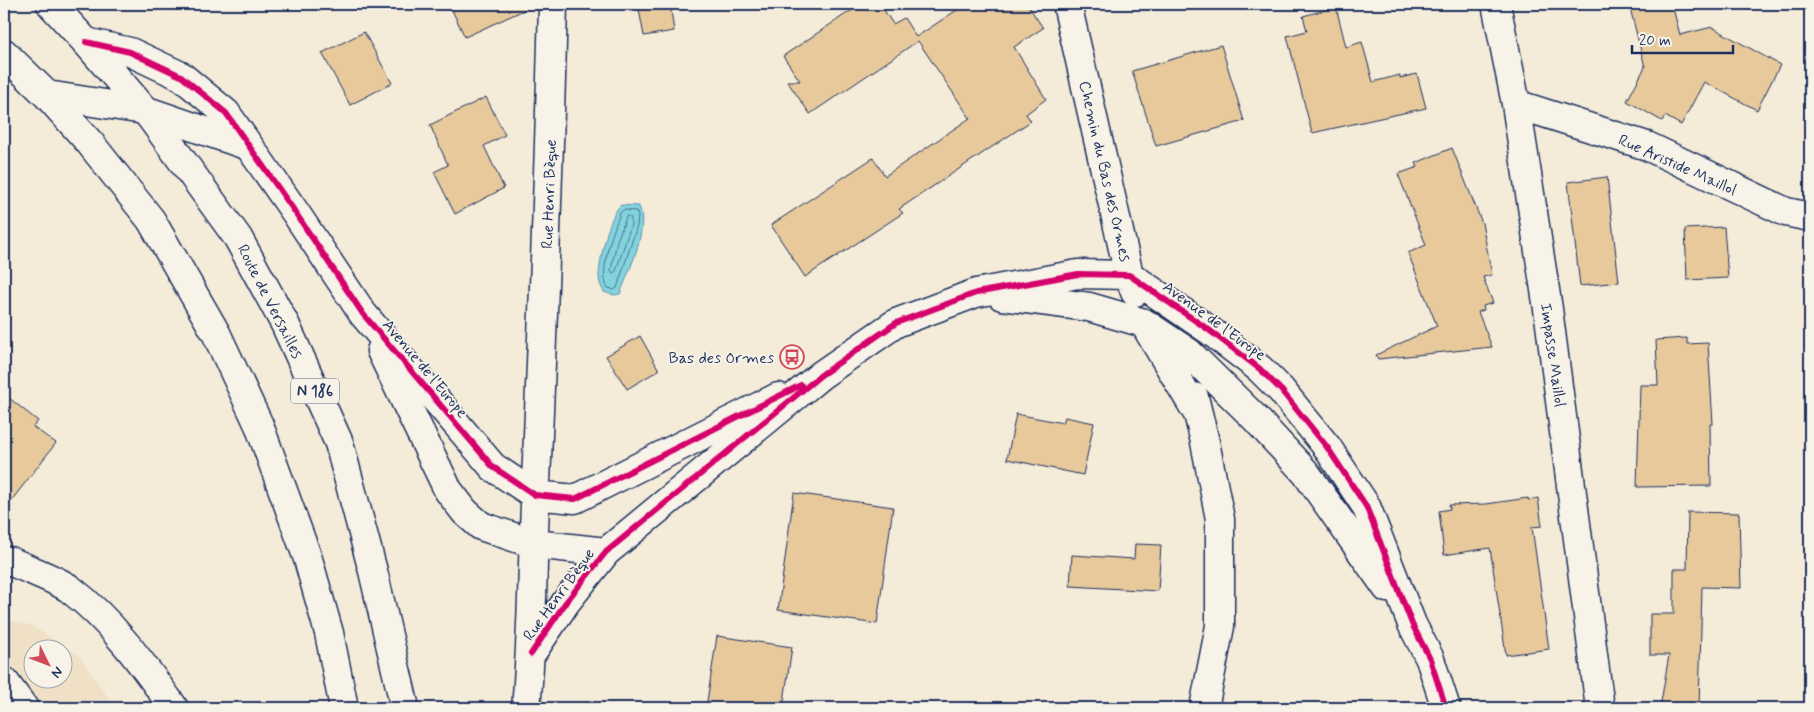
<svg xmlns="http://www.w3.org/2000/svg" width="1814" height="712" font-family="Mynerve,sans-serif">
	<style>
		.built { fill: #f0e1c6; fill-rule: evenodd }
		.water { fill: #83d3de; stroke: #5991ab }
		.lines { fill: none; stroke-linecap: round; stroke-linejoin: round }
		.shore { stroke: #457191; stroke-width: 1 }
		.building { fill: #e7c99b; stroke: #1b2f5e }
		.minor-casing { stroke: #1b2f5e; stroke-width: 31 }
		.major-casing { stroke: #1b2f5e; stroke-width: 31 }
		.minor { stroke: #f7f3e8; stroke-width: 28 }
		.major { stroke: #f7f3e8; stroke-width: 28 }
		.cycleway-casing { stroke: #f7f3e8; stroke-width: 9 }
		.cycleway { stroke: #d6006c; stroke-width: 6 }
		.labels { text-anchor: middle; stroke-width: 4; stroke-linejoin: round; paint-order: stroke }
		.shield { fill: #f7f3e8; stroke: #5d6a87; stroke-width: 1 }
		.shield-label { font-size: 15px; font-weight: bold; fill: #1b2f5e }
		.street-label { font-size: 16px; fill: #1b2f5e; stroke: #f7f3e8 }
		.poi-label { font-size: 16px; fill: #1b2f5e; stroke: #f7f3e8; text-anchor: end }
	</style>
	<rect width="100%" height="100%" fill="#f4ebd9"/>
	<filter id="ink" filterUnits="userSpaceOnUse"><feTurbulence type="fractalNoise" baseFrequency=".02" numOctaves="2"/><feDisplacementMap in="SourceGraphic" scale="10" xChannelSelector="R" yChannelSelector="G"/><feConvolveMatrix kernelMatrix="1 2 1 2 8 2 1 2 1" color-interpolation-filters="sRGB"/></filter>
	<g filter="url(#ink)">
		<!-- built -->
		<path class="built" d="M4,619l28,7 47,29 36,53h-111zM32,650h30v30h-30z"/>
		<!-- water -->
		<path class="water" d="M621,205l18,1c10,24 -10,64 -19,88l-6,1 -10,-3c-3,-5 -5,-10 -5,-15 0,-16 10,-63 22,-72z"/>
		<g class="lines">
			<!-- shore -->
			<path class="shore" d="M624,210l12,1 2,5 -1,10 -20,62 -3,2 -7,-3c-8,-19 6,-55 13,-74z
				M627,216l4,2v7l-15,46 -3,2 -2,-3 6,-29z"/>
		</g>
		<!-- building -->
		<path class="building" d="M449,4h88l-72,33z
			M638,4h32l4,27 -30,5z
			M861,4h19l13,20 11,-6 12,19 50,-33h61l16,24 -29,19 32,52 -20,15 5,7 -132,88 4,4 -98,64 -34,-52 102,-67 12,18 85,-58 -52,-77 -108,73 -23,-33h13l-17,-25z
			M1629,4h43l8,31 32,-8 68,38 -23,45 -53,-28 -23,43 -16,-9 -3,5 -35,-20 18,-34z
			M1336,7l10,40 16,-5 11,40 27,-7v3l17,-4 9,34 -114,25 -25,-97 20,-5 -4,-15z
			M364,32l28,51 -42,22 -28,-52z
			M1221,45l23,76 -88,25 -24,-75z
			M486,97l19,38 -21,11 20,42 -49,26 -21,-42 14,-7 -18,-40z
			M1452,148l30,75 10,52 -9,2 10,26 -10,3 1,4 -6,2 14,35 -114,12 -2,-4 61,-29 -29,-73 18,-8 -28,-71 20,-7 -2,-4z
			M1607,177l12,105 -39,4 -12,-104z
			M1724,227l4,51 -41,2 -2,-51z
			M640,336l19,34 -32,19 -21,-33z
			M1687,338v6l21,-1 5,81h-3l1,62 -74,1 3,-102h18l-2,-45z
			M4,394l34,27 -5,6 23,16 -52,67z
			M1016,414l47,9 2,-6 29,6 -11,52 -76,-16z
			M794,493l99,14 -16,117 -99,-14z
			M1528,498v2l10,-2 4,28 -10,1 17,122 -43,6 -16,-107 -46,7 -5,-44 11,-2 -1,-4 37,-1z
			M1688,512l51,1 2,75 -39,-1 -3,121h-39l9,-53h-19v-41h24v-45h13z
			M1135,544l26,1 -3,46 -88,-5 2,-31 62,4z
			M717,636l75,11 -9,61h-77z"/>
		<g class="lines">
			<!-- minor casing -->
			<g class="minor-casing">
				<path id="minor" d="M1067,4l62,271 6,17
					M1496,4l20,100 32,205 52,399
					M86,42l44,10 51,24 45,37 69,99 68,102 130,153 42,28 40,4 203,-102
					M1516,104l131,42 139,66 24,5
					M144,110l105,36
					M1002,296l87,11 55,16 45,30 65,64 52,56 81,115
					M1148,330l50,84
					M381,351l67,139 17,22 16,14 53,18 72,8
					M1194,397l11,45 15,77v107l-16,82
					M4,560l6,1c17,8 46,18 60,28 42,32 74,77 104,119
					M531,654l35,-52 40,-50 215,-177 75,-52 80,-30 102,-19 51,1 80,55 51,39 21,21 46,57 39,59 46,118 18,35 16,49
					M4,681l20,27
					M526,708c7,-76 6,-150 10,-226 7,-159 13,-319 17,-478"/>
			</g>
			<!-- major casing -->
			<g class="major-casing">
				<path id="major" d="M51,4l35,38 66,77 86,119 47,86 54,119 34,128 32,137
					M4,53l43,42 43,48 61,77 65,113 43,92 49,134 21,74 15,75
					M47,95l97,15"/>
			</g>
			<!-- minor -->
			<use href="#minor" class="minor"/>
			<!-- major -->
			<use href="#major" class="major"/>
			<!-- cycleway casing -->
			<g class="cycleway-casing">
				<path id="cycleway" d="M86,42l44,10 51,24 45,37 69,99 68,102 130,153 42,28 40,4 226,-114
					M531,654l35,-52 40,-50 215,-177 75,-52 80,-30 102,-19 51,1 80,55 51,39 21,21 46,57 39,59 46,118 18,35 16,49"/>
			</g>
			<!-- cycleway -->
			<use href="#cycleway" class="cycleway"/>
		</g>
	</g>
	<!-- icons -->
	<defs>
		<g id="bus-ring" transform="scale(1.25)"><circle r="9.5" fill="#f7f3e8" stroke="#d1495b" stroke-width="1.5"/><path d="M-5-6H5V4H4V6H2V4H-2V6H-4V4H-5ZM-3.5-4V0h7V-4ZM-3.5 1.2v1.5H-2V1.2ZM2 1.2v1.5H3.5V1.2Z" fill="#d1495b"/></g>
	</defs>
	<g fill-rule="evenodd">
		<use href="#bus-ring" x="792" y="357"/>
	</g>
	<g class="labels">
		<!-- shield labels -->
		<rect class="shield" x="291" y="378.5" width="48" height="25" rx="4"/>
		<g class="shield-label">
			<text x="315" y="396">N 186</text>
		</g>
		<!-- street labels -->
		<g class="street-label">
			<text transform="translate(1678 164) rotate(24)" y="6">Rue Aristide Maillol</text>
			<text transform="translate(1106 171) rotate(77)" y="6">Chemin du Bas des Ormes</text>
			<text transform="translate(548 194) rotate(-88)" y="6">Rue Henri Bèque</text>
			<text transform="translate(271 301) rotate(63)" y="6">Route de Versailles</text>
			<text transform="translate(1215 320) rotate(36)" y="6">Avenue de l'Europe</text>
			<text transform="translate(1554 355) rotate(82)" y="6">Impasse Maillol</text>
			<text transform="translate(426 368) rotate(50)" y="6">Avenue de l'Europe</text>
			<text transform="translate(558 594) rotate(-54)" y="6">Rue Henri Bèque</text>
		</g>
		<!-- poi labels -->
		<g class="poi-label">
			<text x="774" y="363">Bas des Ormes</text>
		</g>
	</g>
	<!-- margin -->
	<rect width="1814" height="712" fill="none" stroke="#f7f3e8" stroke-width="20"/>
	<rect x="10" y="10" width="1794" height="692" fill="none" stroke="#1b2f5e" stroke-width="2" filter="url(#ink)"/>
	<!-- north arrow -->
	<g transform="translate(48 664) rotate(132)"><circle r="24" fill="#f7f3e8" stroke="#9fa5b1"/>
	<path d="M0-4L9 19L0 12L-9 19Z" fill="#d1495b"/>
	<text y="-8" font-size="14" font-weight="bold" text-anchor="middle" fill="#1b2f5e">N</text>
	</g>
	<!-- scale -->
	<path d="M1632 45v8h101v-8" fill="none" stroke="#1b2f5e" stroke-width="2.5"/>
	<text x="1639" y="45" font-size="15" fill="#1b2f5e" stroke="#f7f3e8" stroke-width="4" paint-order="stroke">20 m</text>
</svg>
